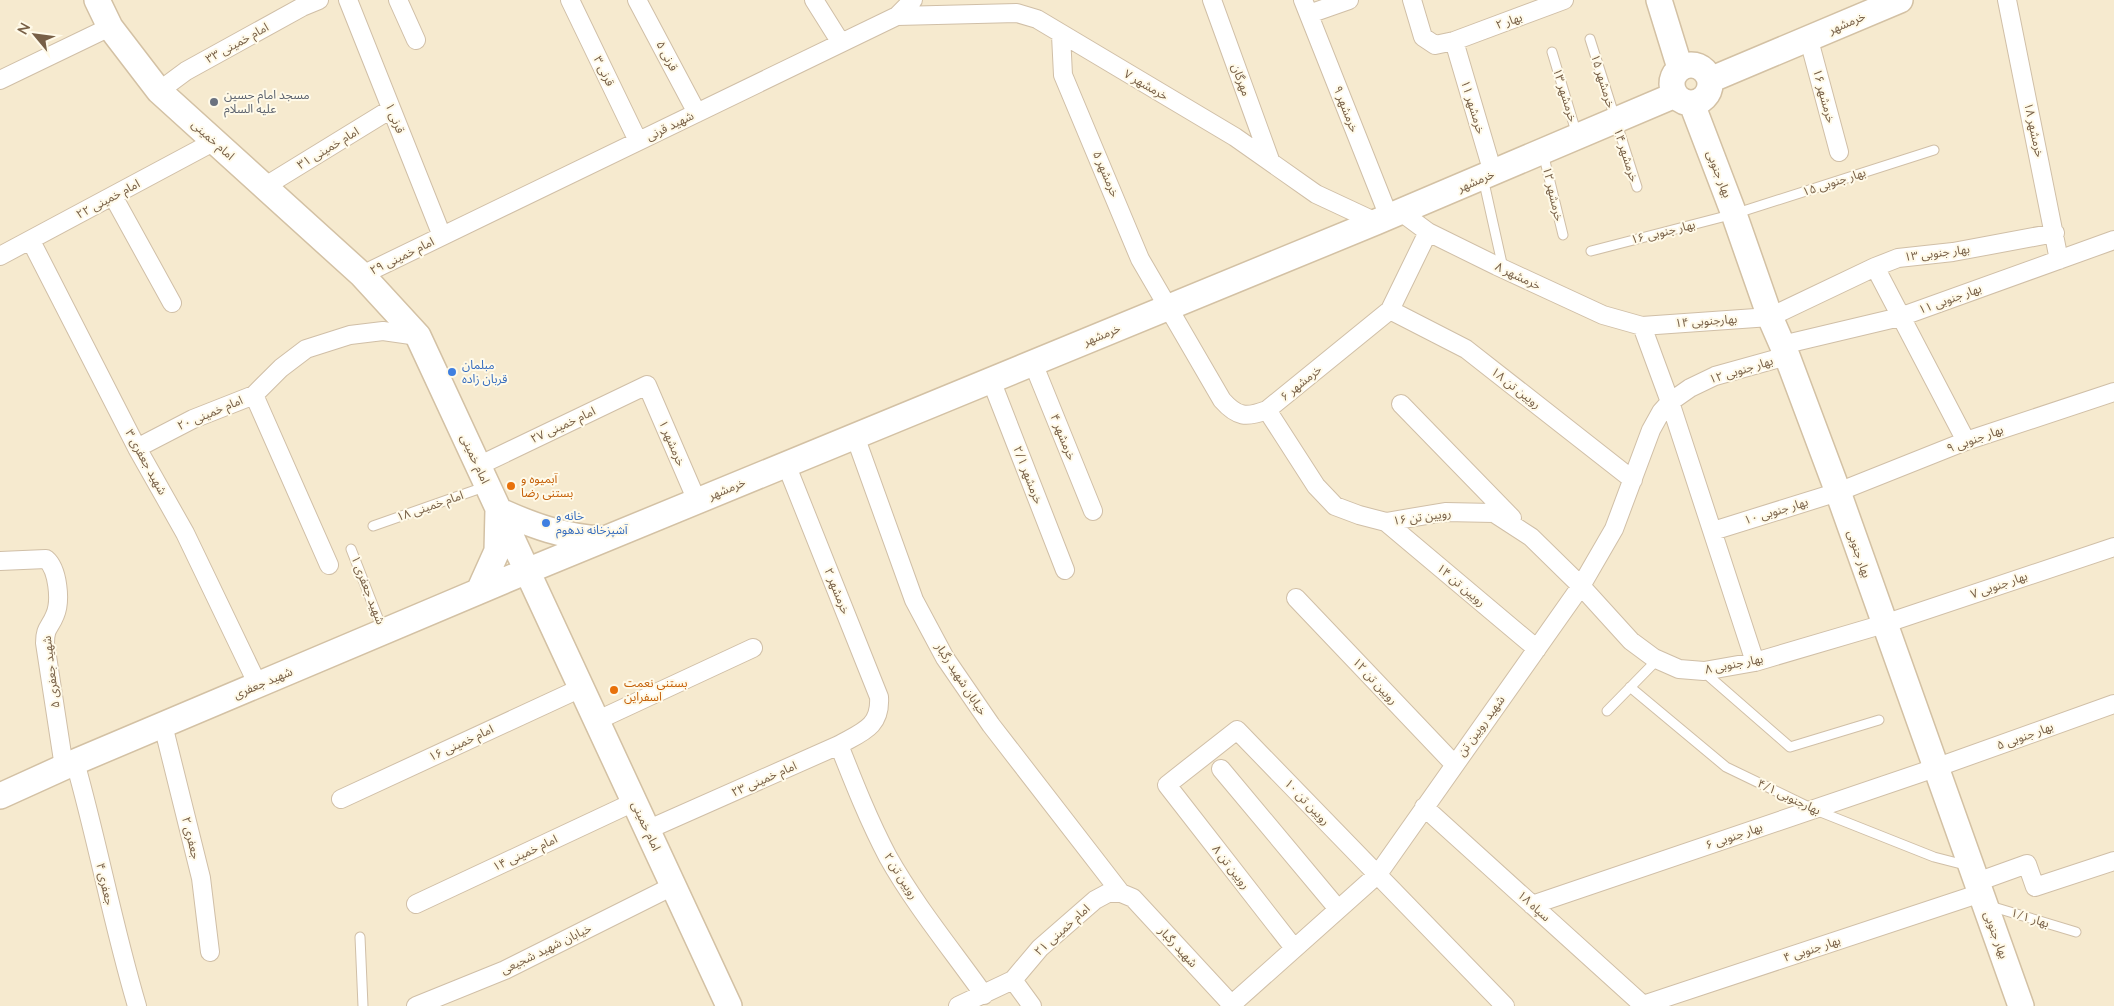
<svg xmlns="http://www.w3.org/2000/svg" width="2114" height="1006" font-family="Lato,'Noto Sans Arabic',sans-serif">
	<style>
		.residential { fill: #f6eacf }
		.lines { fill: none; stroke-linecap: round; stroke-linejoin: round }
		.lane-casing { stroke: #d0bfa7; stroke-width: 11 }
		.street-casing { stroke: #d0bfa7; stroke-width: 20 }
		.secondary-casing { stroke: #d3c1a4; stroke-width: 28 }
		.lane { stroke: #fff; stroke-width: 9 }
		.street { stroke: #fff; stroke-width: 18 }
		.secondary { stroke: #fff; stroke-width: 25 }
		.worship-dot { fill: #6b7280; stroke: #fffae9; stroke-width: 2 }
		.shop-dot { fill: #3f7fe0; stroke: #fffae9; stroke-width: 2 }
		.food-dot { fill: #e8710a; stroke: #fffae9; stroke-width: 2 }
		.labels { text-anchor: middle; stroke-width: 4; stroke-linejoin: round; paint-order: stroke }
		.street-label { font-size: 12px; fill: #775f46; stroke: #fffae9 }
		.worship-label { font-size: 12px; fill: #5b616d; stroke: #fffae9; text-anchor: start }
		.shop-label { font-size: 12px; fill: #366cbe; stroke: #fffae9; text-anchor: start }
		.food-label { font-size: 12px; fill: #c56008; stroke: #fffae9; text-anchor: start }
	</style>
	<rect width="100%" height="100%" fill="#fef7e1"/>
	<!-- residential -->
	<path class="residential" d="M0,0h2114v1006h-2114z"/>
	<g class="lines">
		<!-- lane casing -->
		<g class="lane-casing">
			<path id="lane" d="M1590,39l47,148
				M1552,52l25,83
				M1543,153l20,82
				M1483,178l20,90
				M1591,251l143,-37 200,-64
				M373,526l114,-40
				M351,549l32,82
				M1704,672l86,75 89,-27
				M1630,687l96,80 87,42 121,48 35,9
				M1607,711l50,-51
				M1990,906l86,26
				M360,937l3,69"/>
		</g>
		<!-- street casing -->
		<g class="street-casing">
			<path id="street" d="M348,0l94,236
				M398,0l18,40
				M570,0l68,141
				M637,0l60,113
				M814,0l27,43
				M1212,0l58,160
				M1303,0l86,217
				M1412,0l11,37 12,8 19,-4 110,-41
				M2007,0l52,260
				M1309,14l40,-14
				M897,16l120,-3 20,6 198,118 81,57 60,28
				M1061,35l2,40 77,184 82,141c15,17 24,18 45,10l123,-100 38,-78
				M1809,40l30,112
				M1454,41l39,132
				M0,80l110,-53
				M159,91l27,-20 116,-64 17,-7
				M264,187l127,-78
				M113,196l59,107
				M1401,212l27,20 69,34 106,49 39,11 128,-9 105,-50 23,-9 55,-6 102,-19
				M31,241l106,207 48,85 73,152
				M0,256l215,-115
				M1875,267l91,174
				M362,275l535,-259 16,-16
				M1390,310l76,39 167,131
				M1642,326l28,76 85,260
				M1782,345l118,-28 214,-77
				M1033,363l60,148
				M991,380l74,190
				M254,395l75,170
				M1401,404l111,114
				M1267,410l49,76 19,20 24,9 27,7 59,-10 49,1 37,24 50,49 50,55 23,17 25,11 25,2 51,-9 129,-38 230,-77
				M855,436l59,164 31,58 46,67 130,168
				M137,448l56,-29 61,-24 27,-27 25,-19 44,-14 33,-4 35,5
				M478,466l169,-81 50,116
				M1386,522l151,127
				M1713,531l125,-39 128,-51 148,-49
				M0,561l46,-2c12,10 15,42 9,56 -5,13 -10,12 -10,28l19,124
				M1296,598l158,166
				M596,721l157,-73
				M163,725l38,153 9,74
				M839,745c15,38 30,76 49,112 27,48 64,93 96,138
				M75,762c23,81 38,164 62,244
				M1221,769l117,140
				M341,799l240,-111
				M1424,807l220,199
				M647,830l192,-85c23,-13 42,-18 40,-48l-93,-233
				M1977,882l50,-18 8,23 79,-26
				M416,904l218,-102
				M1532,905l403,-137 179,-64
				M1294,948l-127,-163 70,-55 268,276
				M1013,980l19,26
				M1643,1005l338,-112
				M416,1006l89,-36 168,-84
				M958,1006l55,-26 27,-32 55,-48 13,-7h13l12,5 100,108
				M1230,1006l148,-132 203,-288 33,-57 37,-99 10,-18 9,-10 20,-14 25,-12 72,-20"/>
		</g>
		<!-- secondary casing -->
		<g class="secondary-casing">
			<path id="secondary" d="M97,0l13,27 49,64 203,184 56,61 311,670
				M1659,0l21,68
				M1672 84a19 19 0 1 1 38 0a19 19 0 1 1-38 0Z
				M1710,80l190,-80
				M1692,104l42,110 36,103 17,39 51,136 183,514
				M479,591l18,-40 1,-41c35,16 66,27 104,29
				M0,796l75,-34 452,-191 849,-349 299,-127"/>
		</g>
		<!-- lane -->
		<use href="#lane" class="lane"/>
		<!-- street -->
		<use href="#street" class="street"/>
		<!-- secondary -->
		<use href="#secondary" class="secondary"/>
	</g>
	<!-- markers -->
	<circle class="worship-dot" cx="214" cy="102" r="5"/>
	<g class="shop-dot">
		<circle cx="452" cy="372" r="5"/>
		<circle cx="546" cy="523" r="5"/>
	</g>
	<g class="food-dot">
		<circle cx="511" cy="486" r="5"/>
		<circle cx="614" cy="690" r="5"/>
	</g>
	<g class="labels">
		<!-- street labels -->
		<g class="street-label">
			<text transform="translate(1509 21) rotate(-19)" y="4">بهار ۲</text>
			<text transform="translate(1847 23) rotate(-23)" y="4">خرمشهر</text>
			<text transform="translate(237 43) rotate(-29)" y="4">امام خمینی ۳۳</text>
			<text transform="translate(667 56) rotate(62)" y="4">قرنی ۵</text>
			<text transform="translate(604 71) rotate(64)" y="4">قرنی ۳</text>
			<text transform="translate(1241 80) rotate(70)" y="4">مهرگان</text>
			<text transform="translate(1603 81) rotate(73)" y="4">خرمشهر ۱۵</text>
			<text transform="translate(1146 85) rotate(30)" y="4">خرمشهر ۷</text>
			<text transform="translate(1565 95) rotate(73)" y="4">خرمشهر ۱۳</text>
			<text transform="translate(1824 96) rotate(75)" y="4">خرمشهر ۱۶</text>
			<text transform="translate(1473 107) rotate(73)" y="4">خرمشهر ۱۱</text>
			<text transform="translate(1346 109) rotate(69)" y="4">خرمشهر ۹</text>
			<text transform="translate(395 118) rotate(68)" y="4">قرنی ۱</text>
			<text transform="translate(670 126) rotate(-26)" y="4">شهید قرنی</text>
			<text transform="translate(2034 130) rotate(78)" y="4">خرمشهر ۱۸</text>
			<text transform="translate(213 140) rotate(42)" y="4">امام خمینی</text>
			<text transform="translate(328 148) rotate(-31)" y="4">امام خمینی ۳۱</text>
			<text transform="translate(1626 155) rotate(72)" y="4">خرمشهر ۱۴</text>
			<text transform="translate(1106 174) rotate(67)" y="4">خرمشهر ۵</text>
			<text transform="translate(1719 174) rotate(69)" y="4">بهار جنوبی</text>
			<text transform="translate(1476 181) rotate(-23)" y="4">خرمشهر</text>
			<text transform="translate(1834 182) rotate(-18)" y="4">بهار جنوبی ۱۵</text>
			<text transform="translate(1553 194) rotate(77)" y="4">خرمشهر ۱۲</text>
			<text transform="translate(108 199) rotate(-28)" y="4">امام خمینی ۲۲</text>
			<text transform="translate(1663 232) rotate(-14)" y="4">بهار جنوبی ۱۶</text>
			<text transform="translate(1937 253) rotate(-7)" y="4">بهار جنوبی ۱۳</text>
			<text transform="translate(402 256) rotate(-26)" y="4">امام خمینی ۲۹</text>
			<text transform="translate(1518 276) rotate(25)" y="4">خرمشهر ۸</text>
			<text transform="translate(1950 299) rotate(-20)" y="4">بهار جنوبی ۱۱</text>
			<text transform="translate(1706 321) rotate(-4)" y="4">بهارجنوبی ۱۴</text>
			<text transform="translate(1102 335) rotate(-22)" y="4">خرمشهر</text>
			<text transform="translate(1741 370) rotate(-17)" y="4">بهار جنوبی ۱۲</text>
			<text transform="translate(1301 383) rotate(-39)" y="4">خرمشهر ۶</text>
			<text transform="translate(1516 388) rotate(38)" y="4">رویین تن ۱۸</text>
			<text transform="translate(210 413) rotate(-23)" y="4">امام خمینی ۲۰</text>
			<text transform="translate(563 425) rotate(-25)" y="4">امام خمینی ۲۷</text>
			<text transform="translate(1063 437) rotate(68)" y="4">خرمشهر ۴</text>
			<text transform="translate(1975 439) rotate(-20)" y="4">بهار جنوبی ۹</text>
			<text transform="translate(672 443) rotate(67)" y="4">خرمشهر ۱</text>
			<text transform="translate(475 459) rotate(65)" y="4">امام خمینی</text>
			<text transform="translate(146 462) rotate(61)" y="4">شهید جعفری ۳</text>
			<text transform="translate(1028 475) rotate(69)" y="4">خرمشهر ۲/۱</text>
			<text transform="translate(727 489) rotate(-22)" y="4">خرمشهر</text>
			<text transform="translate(430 506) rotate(-19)" y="4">امام خمینی ۱۸</text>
			<text transform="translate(1776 511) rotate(-17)" y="4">بهار جنوبی ۱۰</text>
			<text transform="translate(1422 517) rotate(-8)" y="4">رویین تن ۱۶</text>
			<text transform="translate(1859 554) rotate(71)" y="4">بهار جنوبی</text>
			<text transform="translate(1461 585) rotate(40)" y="4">رویین تن ۱۴</text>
			<text transform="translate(1999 585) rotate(-19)" y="4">بهار جنوبی ۷</text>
			<text transform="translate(368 590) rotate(69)" y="4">شهید جعفری ۱</text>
			<text transform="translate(837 591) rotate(68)" y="4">خرمشهر ۲</text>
			<text transform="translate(1734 664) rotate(-11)" y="4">بهار جنوبی ۸</text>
			<text transform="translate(51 672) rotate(-97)" y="4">شهید جعفری ۵</text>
			<text transform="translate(961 679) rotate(57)" y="4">خیابان شهید رگبار</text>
			<text transform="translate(1375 681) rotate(47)" y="4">رویین تن ۱۲</text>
			<text transform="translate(263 683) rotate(-23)" y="4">شهید جعفری</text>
			<text transform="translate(1481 726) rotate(-54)" y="4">شهید رویین تن</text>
			<text transform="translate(2025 736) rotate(-20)" y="4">بهار جنوبی ۵</text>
			<text transform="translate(461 743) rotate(-25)" y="4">امام خمینی ۱۶</text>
			<text transform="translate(764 779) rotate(-24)" y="4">امام خمینی ۲۳</text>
			<text transform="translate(1789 797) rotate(25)" y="4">بهارجنوبی ۴/۱</text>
			<text transform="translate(1307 802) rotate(46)" y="4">رویین تن ۱۰</text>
			<text transform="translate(646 826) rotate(65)" y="4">امام خمینی</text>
			<text transform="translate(1734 836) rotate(-19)" y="4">بهار جنوبی ۶</text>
			<text transform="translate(191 838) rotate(76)" y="4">جعفری ۲</text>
			<text transform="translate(525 853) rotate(-25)" y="4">امام خمینی ۱۴</text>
			<text transform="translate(1231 867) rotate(52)" y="4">رویین تن ۸</text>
			<text transform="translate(901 876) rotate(58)" y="4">رویین تن ۲</text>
			<text transform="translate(105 884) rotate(77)" y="4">جعفری ۴</text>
			<text transform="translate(1534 906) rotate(42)" y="4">سپاه ۱۸</text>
			<text transform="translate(2030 918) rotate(17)" y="4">بهار ۱/۱</text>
			<text transform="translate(1062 930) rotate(-42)" y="4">امام خمینی ۲۱</text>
			<text transform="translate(1996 935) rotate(70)" y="4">بهار جنوبی</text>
			<text transform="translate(1178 947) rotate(47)" y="4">شهید رگبار</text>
			<text transform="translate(546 949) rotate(-26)" y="4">خیابان شهید شجیعی</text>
			<text transform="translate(1812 949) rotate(-18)" y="4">بهار جنوبی ۴</text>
		</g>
		<!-- worship labels -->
		<g class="worship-label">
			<text x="224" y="99">مسجد امام حسین<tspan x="224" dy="14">علیه السلام</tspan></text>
		</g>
		<!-- shop labels -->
		<g class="shop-label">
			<text x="462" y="369">مبلمان<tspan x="462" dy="14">قربان زاده</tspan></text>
			<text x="556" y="520">خانه و<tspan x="556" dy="14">آشپزخانه ندهوم</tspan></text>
		</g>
		<!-- food labels -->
		<g class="food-label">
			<text x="521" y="483">آبمیوه و<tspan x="521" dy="14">بستنی رضا</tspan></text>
			<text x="624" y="687">بستنی نعمت<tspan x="624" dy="14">اسفراین</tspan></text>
		</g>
	</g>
	<!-- north arrow -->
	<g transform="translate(35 35) rotate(299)" stroke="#fffae9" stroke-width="4" paint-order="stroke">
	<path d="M0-4L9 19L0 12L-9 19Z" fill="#775f46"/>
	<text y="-8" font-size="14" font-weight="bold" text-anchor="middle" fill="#775f46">N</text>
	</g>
</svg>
